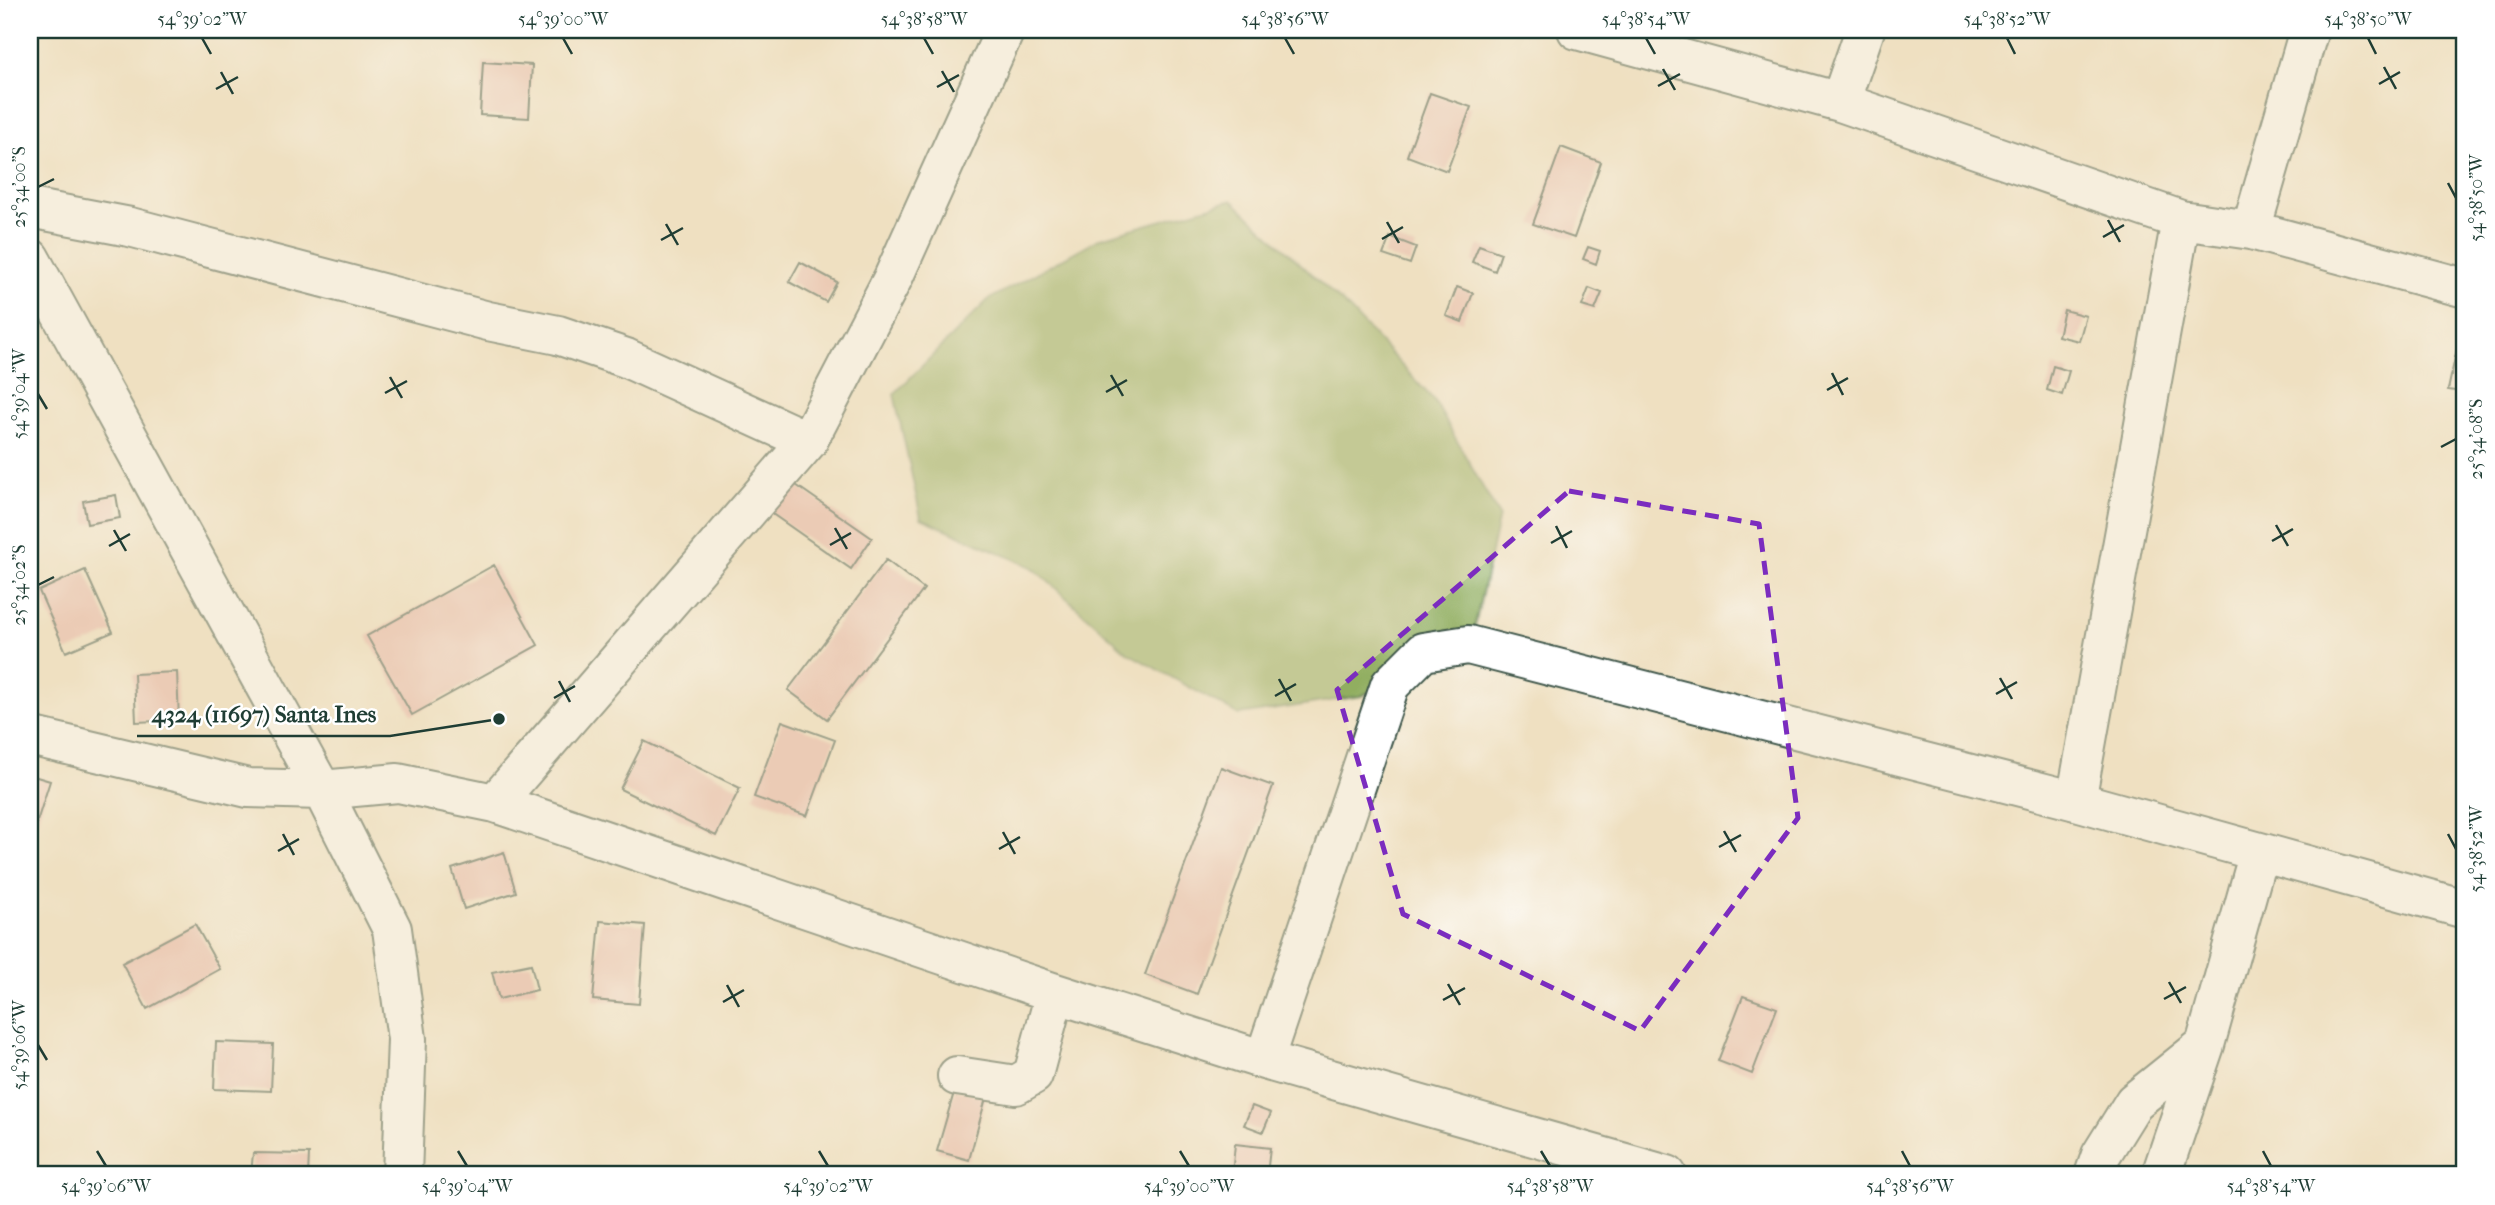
<svg xmlns="http://www.w3.org/2000/svg" width="2495" height="1205" font-family="'IM FELL French Canon',serif">
	<style>
		.forest { fill: #91ae61; stroke: #58764a; stroke-width: 2 }
		.building { fill: #e7b1a6 }
		.lines { fill: none; stroke-linecap: round; stroke-linejoin: round }
		.street-casing { stroke: #3e5549; stroke-width: 42 }
		.street { stroke: #fff; stroke-width: 38 }
		.marked { fill: none; stroke: #7b2cbf; stroke-width: 5; stroke-dasharray: 14 9; stroke-linejoin: round }
		.ticks { fill: none; stroke: #1f3d34; stroke-width: 2.5 }
		.leader { fill: none; stroke: #1f3d34; stroke-width: 2.5 }
		.callout-dot { fill: #1f3d34; stroke: #fff; stroke-width: 2.5 }
		.callout-label { font-size: 23px; text-anchor: middle; font-weight: bold; fill: #1f3d34; stroke: #fff; stroke-width: 5; stroke-linejoin: round; paint-order: stroke }
		.neatline { fill: none; stroke: #1f3d34; stroke-width: 2.5 }
		.ticks-label { font-size: 18px; text-anchor: middle; fill: #1f3d34 }
	</style>
	<rect width="100%" height="100%" fill="#fff"/>
	<filter id="ink" filterUnits="userSpaceOnUse"><feTurbulence type="fractalNoise" baseFrequency=".0143" numOctaves="2"/><feDisplacementMap in="SourceGraphic" scale="14" xChannelSelector="R" yChannelSelector="G"/><feConvolveMatrix kernelMatrix="1 2 1 2 8 2 1 2 1" color-interpolation-filters="sRGB"/></filter>
	<filter id="wash" filterUnits="userSpaceOnUse"><feTurbulence type="fractalNoise" baseFrequency=".00686" numOctaves="4" result="noise"/><feDisplacementMap in="SourceGraphic" scale="28" xChannelSelector="R" yChannelSelector="G"/><feGaussianBlur stdDeviation="1.57" result="paint"/><feColorMatrix in="noise" values="0 0 0 0 0 0 0 0 0 0 0 0 0 0 0 0 0 1.4 0 .05"/><feComposite in="paint" operator="in"/></filter>
	<g filter="url(#wash)">
		<rect width="100%" height="100%" fill="#efe0c1"/>
		<!-- forest -->
		<path class="forest" d="M1232,200l117,109 85,91 65,116 -28,127 -110,53 -122,19 -111,-62 -96,-86 -111,-49 -27,-124 94,-94 112,-62z"/>
		<g id="blocks">
			<!-- building -->
			<path class="building" d="M483,62l49,3 -3,53 -49,-3z
				M1430,93l41,14 -24,64 -40,-15z
				M1561,147l40,15 -27,76 -41,-14z
				M1390,237l26,10 -6,17 -27,-9z
				M1479,245l22,8 -6,18 -23,-9z
				M1588,247l12,4 -4,13 -13,-5z
				M800,262l37,20 -11,20 -37,-20z
				M1457,287l16,6 -11,29 -16,-6z
				M1589,288l13,5 -7,17 -13,-4z
				M2064,310l22,6 -7,25 -21,-5z
				M2463,321h2v57l-4,14 -13,-2z
				M2053,366l16,5 -7,24 -15,-5z
				M793,483l79,55 -21,31 -80,-56z
				M116,495l4,23 -33,6 -4,-23z
				M886,560l38,29 -97,130 -39,-29z
				M494,565l44,80 -126,70 -45,-79z
				M85,570l28,62 -47,20 -27,-61z
				M177,672l2,48 -43,2 -2,-48z
				M782,721l53,19 -28,76 -53,-19z
				M644,741l96,47 -24,48 -96,-47z
				M1221,767l52,19 -76,208 -52,-19z
				M30,775l20,6 -17,53 -3,-1z
				M504,852l12,40 -52,17 -12,-40z
				M600,921l45,4 -6,79 -46,-4z
				M195,924l25,45 -73,40 -25,-46z
				M531,964l6,26 -38,9 -7,-27z
				M1743,996l34,12 -25,66 -34,-13z
				M216,1042l57,2 -2,47 -57,-2z
				M955,1089l31,9 -17,62 -32,-9z
				M1252,1106l19,7 -8,19 -19,-7z
				M1235,1144l35,4 -3,27h-35z
				M253,1153l56,1 -1,21h-57z"/>
		</g>
	</g>
	<g filter="url(#ink)">
		<use href="#blocks" fill-opacity="0" stroke="#3e5549" stroke-width="2"/>
		<g class="lines">
			<!-- street casing -->
			<g class="street-casing">
				<path id="street" d="M1577,30l263,72 341,118 70,10 214,58
					M1840,102l25,-72
					M30,208l100,19 358,94 70,14 68,23 182,83
					M2251,230l58,-200
					M30,258l292,532 70,139 15,110 -5,136
					M30,736l218,52 74,2 76,-7 97,20 560,190 209,67 403,115
					M2076,801l105,-581
					M495,803l313,-362 85,-163 112,-248
					M1264,1060l126,-375 33,-33 45,-7 608,156 389,108
					M957,1076l59,9 17,-10 22,-82
					M2094,1175l7,-20 33,-53 71,-57
					M2161,1175l44,-130 54,-193"/>
			</g>
			<!-- street -->
			<use href="#street" class="street"/>
		</g>
	</g>
	<!-- marked area -->
	<path d="M0 0H2495V1205H0ZM1569,491l190,33 39,294 -158,213 -237,-117 -66,-224z" fill="#efe0c1" fill-opacity=".55" fill-rule="evenodd"/>
	<path class="marked" d="M1569,491l190,33 39,294 -158,213 -237,-117 -66,-224z"/>
	<!-- ticks -->
	<path class="ticks" d="M202,38l9,16M563,38l9,16M924,38l9,16M1285,38l9,16M1646,38l9,16M2007,38l8,16M2368,38l8,16M2384,67l12,22M1663,69l12,21M942,71l12,21M221,72l12,22M2379,84l21,-12M1658,86l22,-12M937,87l22,-12M216,89l22,-12M2448,183l8,15M38,187l16,-8M2108,220l12,22M1387,222l12,21M666,224l12,21M2103,237l21,-12M1382,239l21,-12M661,240l22,-12M1832,373l11,22M1111,375l12,21M390,377l12,21M1827,390l21,-12M1106,392l21,-12M385,393l22,-12M38,394l9,15M2441,447l15,-8M2276,525l12,21M1556,526l11,22M835,528l12,21M114,530l12,21M2272,541l21,-12M1551,543l21,-12M830,545l21,-12M109,546l21,-12M38,585l16,-8M2000,678l12,21M1279,679l12,22M559,681l11,21M1996,694l21,-12M1275,696l21,-12M554,698l21,-12M1724,831l12,21M1003,832l12,22M283,834l11,21M2448,834l8,15M1719,847l22,-12M999,849l21,-12M278,851l21,-12M2169,982l12,21M1448,984l12,21M727,985l12,22M2164,999l22,-12M1443,1000l22,-12M723,1002l21,-12M38,1045l9,15M97,1151l9,15M458,1151l9,15M819,1151l9,15M1180,1151l9,15M1541,1151l9,15M1902,1151l8,15M2263,1151l8,15"/>
	<!-- callouts -->
	<path class="leader" d="M499 719L390 736H137"/>
	<circle class="callout-dot" cx="499" cy="719" r="7"/>
	<g class="callout-label">
		<text x="264" y="722">4324 (11697) Santa Ines</text>
	</g>
	<!-- margin -->
	<rect width="2495" height="1205" fill="none" stroke="#fff" stroke-width="77"/>
	<rect x="38" y="38" width="2418" height="1128" class="neatline"/>
	<g class="ticks-label">
		<text x="202" y="25">54°39'02"W</text>
		<text x="563" y="25">54°39'00"W</text>
		<text x="924" y="25">54°38'58"W</text>
		<text x="1285" y="25">54°38'56"W</text>
		<text x="1646" y="25">54°38'54"W</text>
		<text x="2007" y="25">54°38'52"W</text>
		<text x="2368" y="25">54°38'50"W</text>
		<text transform="translate(19 187) rotate(-90)" y="6">25°34'00"S</text>
		<text transform="translate(2476 198) rotate(-90)" y="6">54°38'50"W</text>
		<text transform="translate(19 394) rotate(-90)" y="6">54°39'04"W</text>
		<text transform="translate(2476 439) rotate(-90)" y="6">25°34'08"S</text>
		<text transform="translate(19 585) rotate(-90)" y="6">25°34'02"S</text>
		<text transform="translate(2476 849) rotate(-90)" y="6">54°38'52"W</text>
		<text transform="translate(19 1045) rotate(-90)" y="6">54°39'06"W</text>
		<text x="106" y="1192">54°39'06"W</text>
		<text x="467" y="1192">54°39'04"W</text>
		<text x="828" y="1192">54°39'02"W</text>
		<text x="1189" y="1192">54°39'00"W</text>
		<text x="1550" y="1192">54°38'58"W</text>
		<text x="1910" y="1192">54°38'56"W</text>
		<text x="2271" y="1192">54°38'54"W</text>
	</g>
</svg>
